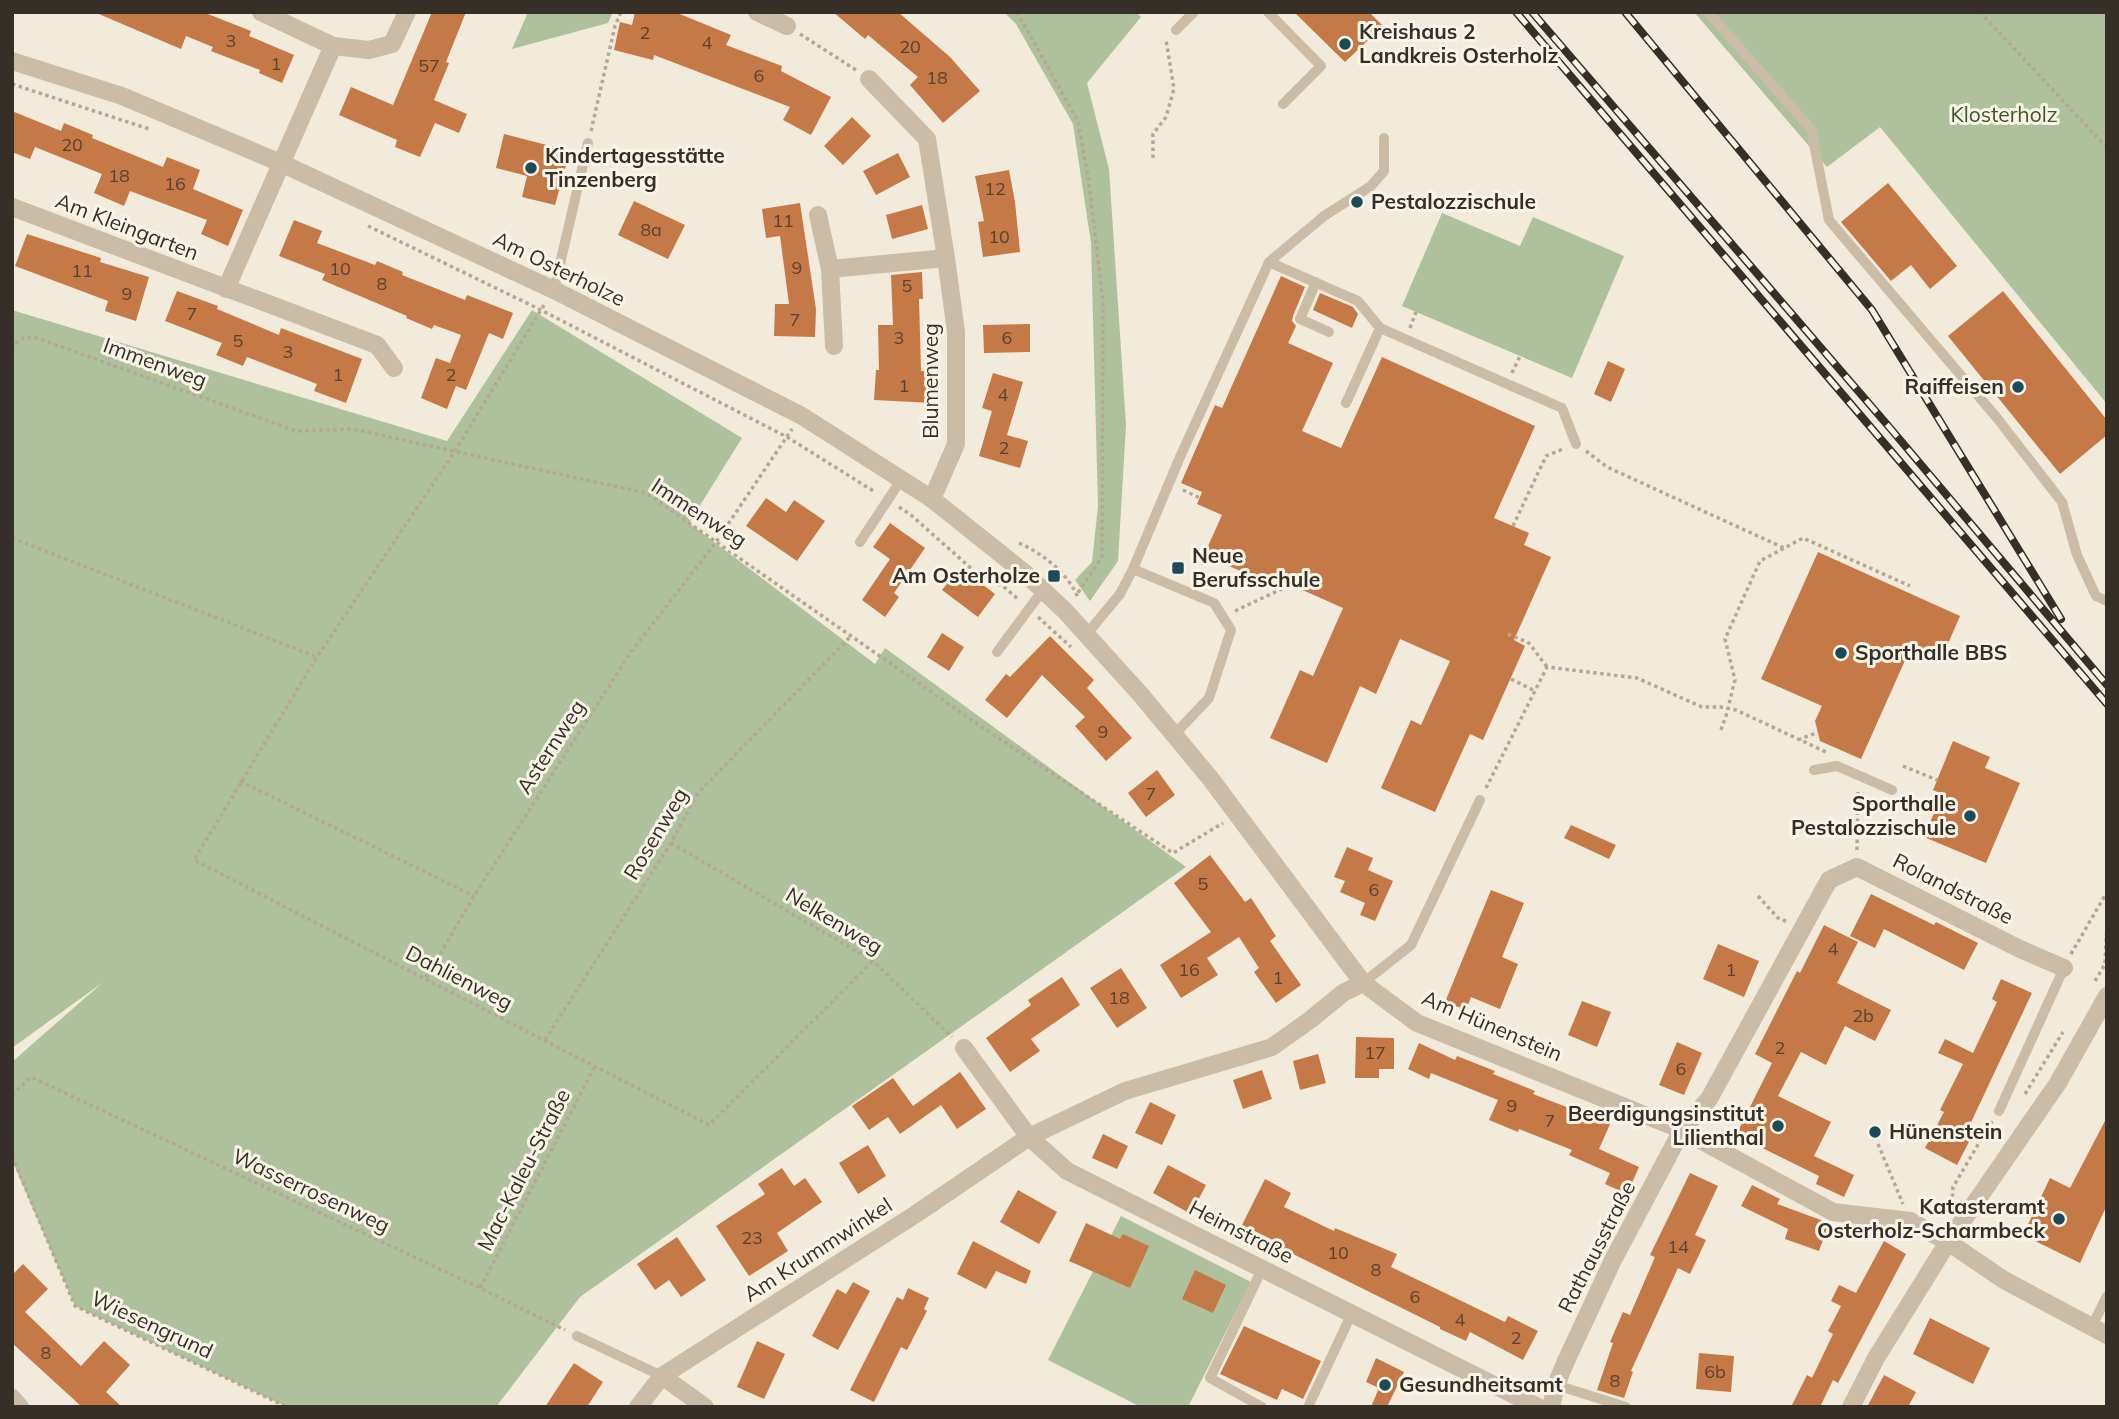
<svg xmlns="http://www.w3.org/2000/svg" width="2119" height="1419" font-family="Mulish,sans-serif">
	<style>
		.green { fill: #aec19c }
		.building { fill: #c57946 }
		.lines { fill: none; stroke-linecap: round; stroke-linejoin: round }
		.path { stroke: #b5a792; stroke-width: 3.5; stroke-dasharray: 3.5 3.5; stroke-linecap: butt }
		.service { stroke: #cabca7; stroke-width: 10 }
		.minor { stroke: #cabca7; stroke-width: 18 }
		.tertiary { stroke: #cabca7; stroke-width: 18 }
		.rail-casing { stroke: #362f28; stroke-width: 8 }
		.rail { stroke: #f9f4e8; stroke-width: 5; stroke-dasharray: 16; stroke-linecap: butt }
		.poi-dot { fill: #1e4a57; stroke: #f9f4e8; stroke-width: 2.5 }
		.labels { text-anchor: middle; stroke-width: 6; stroke-linejoin: round; paint-order: stroke }
		.number-label { font-size: 18px; fill: #5a4230 }
		.poi-label { font-size: 21px; font-weight: bold; fill: #362f28; stroke: #f9f4e8; text-anchor: start }
		.park-label { font-size: 21px; fill: #3f542c; stroke: #f9f4e8 }
		.street-label { font-size: 21px; fill: #362f28; stroke: #f9f4e8 }
	</style>
	<rect width="100%" height="100%" fill="#f2ebdb"/>
	<!-- green -->
	<path class="green" d="M528,12h85l-5,11 -96,26z
		M1004,12h132l5,5 -54,66 22,86 17,256 -8,136 -28,40 -15,-21 17,-18 6,-56 -7,-263 -18,-119 -57,-100z
		M1694,12h413v392l-227,-277 -53,40z
		M1442,213l78,33 13,-29 91,39 -52,122 -170,-72z
		M12,310l435,131 85,-131 210,128 -53,85 186,141 10,-16 301,219 -606,430 -84,110h-209l-212,-101 -63,-146v-98l90,-79 -90,65z
		M1121,1216l130,66 -63,125h-47l-93,-47z"/>
	<!-- building -->
	<path class="building" d="M94,12h109l48,19 -2,5 45,19 -12,28 -23,-10 1,-3 -49,-19 2,-4 -27,-11 -5,13z
		M432,12h34l-20,50 3,1 -15,37 33,14 -8,19 -24,-10 -15,34 -25,-10 2,-7 -58,-25 12,-28 42,18z
		M635,12h40l56,23 -5,10 56,21 -1,5 50,26 -20,38 -28,-15 7,-13 -136,-52 -1,5 -39,-10 6,-28 12,3z
		M833,12h65l52,45 30,34 -37,32 -33,-38 8,-8 -50,-42 -3,4z
		M1294,12h75l14,14 -38,36z
		M12,111l49,20 3,-8 29,12 -1,3 71,29 4,-10 33,13 -7,19 50,21 -15,36 -27,-12 6,-14 -77,-29 -6,15 -30,-13 8,-19 -67,-27 -5,12 -18,-7z
		M852,117l19,19 -28,29 -19,-19z
		M504,134l66,17 -15,54 -33,-8 5,-21 -31,-8z
		M898,153l12,24 -34,18 -13,-24z
		M1009,170l6,32 5,50 -37,5 -5,-35 6,-1 -9,-45z
		M1888,183l69,83 -27,23 -19,-24 -20,16 -50,-59z
		M634,201l51,24 -17,34 -50,-24z
		M800,203l16,106 -1,28 -41,-1 1,-32h14l-9,-68 -14,2 -4,-29z
		M922,205l6,24 -36,10 -6,-24z
		M294,220l28,11 -5,12 58,22 2,-4 26,11 -1,3 63,25 2,-5 46,18 -10,26 -14,-6 -23,57 -10,-4 -9,23 -26,-11 15,-40 14,5 11,-28 -27,-10 -2,4 -26,-11 1,-2 -85,-36 3,-6 -46,-18z
		M27,234l74,24 -1,4 49,15 -13,44 -31,-10 3,-10 -93,-35z
		M922,272l1,27h-4l2,72 14,1 -2,31 -59,-3 2,-30h3l-1,-45h15l-2,-50z
		M1281,276l24,11 -12,29 -1,5 4,5 -8,17 45,20 -31,68 39,17 41,-91 153,69 -41,92 35,15 -5,12 27,12 -37,83 11,6 -42,94 -13,-6 -35,78 -54,-24 30,-68 10,5 29,-64 -50,-22 -24,55 -16,-8 -33,77 -57,-25 30,-68 13,6 30,-68 -65,-29 -4,7 -70,-31 18,-40 -25,-11 5,-12 -21,-9 34,-78 7,3z
		M177,291l41,15 -1,3 62,26 2,-7 81,31 -16,44 -32,-12 3,-7 -70,-27 -4,9 -27,-11 6,-12 -57,-22z
		M2003,291l104,129v15l-47,39 -112,-138z
		M1320,293l33,14 5,7 -6,14 -39,-18z
		M1030,324v28l-46,1 -1,-28z
		M1608,361l17,8 -14,33 -17,-8z
		M993,373l30,9 -16,53 21,6 -8,27 -41,-12 13,-45 -10,-3z
		M766,498l20,14 8,-12 31,21 -28,40 -51,-35z
		M890,523l35,25 -31,45 5,4 -14,20 -23,-17 28,-41 -17,-12z
		M1818,552l142,64 -19,44 -30,-13 -50,112 -41,-18 -5,-20 7,-15 -61,-27z
		M960,567l35,27 -17,23 -36,-27z
		M942,633l22,14 -15,24 -22,-14z
		M1050,636l44,44 -7,8 45,50 -26,23 -31,-35 10,-9 -43,-42 -35,43 -22,-18 21,-26 4,3z
		M1953,741l37,16 -5,11 35,15 -34,80 -62,-26 18,-43 -9,-4z
		M1157,770l18,25 -29,22 -18,-24z
		M1571,825l45,20 -7,14 -45,-21z
		M1347,847l26,11 -5,12 25,11 -18,40 -15,-6 5,-12 -25,-11 5,-11 -11,-4z
		M1210,855l35,47 6,-4 25,38 -6,5 31,44 -25,18 -22,-31 5,-4 -20,-31 -32,21 11,17 -37,23 -21,-33 51,-33 -37,-49z
		M1491,890l33,13 -22,54 16,7 -18,45 -29,-12 -5,13 -21,-8z
		M1871,894l63,31 2,-3 42,21 -14,27 -80,-41 -9,19 -25,-12z
		M1824,925l34,17 -21,41 54,27 -16,31 -30,-15 -19,39 -25,-13 -23,44 53,26 -17,34 40,19 -10,22 -28,-13 3,-8 -83,-41 36,-72 -17,-9 42,-83 3,2z
		M1718,944l41,17 -15,36 -41,-18z
		M1121,968l26,40 -30,20 -27,-40z
		M1062,977l18,28 -49,34 9,12 -30,21 -24,-34 45,-33 -3,-5z
		M2001,979l31,14 -66,140 6,3 -15,29 -32,-17 19,-36 -4,-2 23,-46 -25,-11 7,-14 28,14 24,-51 -5,-3z
		M1582,1001l29,11 -14,35 -29,-12z
		M1356,1037l38,1v31h-15v9h-24z
		M1677,1042l25,11 -18,42 -25,-10z
		M1419,1043l36,17 2,-4 38,15 -2,3 42,17 -2,3 54,21 1,-3 23,10 -12,27 40,18 -12,27 -22,-10 5,-11 -41,-18 3,-5 -53,-21 -1,3 -29,-12 9,-20 -67,-27 -2,6 -21,-10z
		M1318,1054l8,29 -26,7 -7,-29z
		M1262,1070l10,29 -29,10 -10,-29z
		M960,1072l26,37 -29,20 -16,-24 -41,29 -12,-17 -19,13 -17,-24 41,-28 20,28z
		M1150,1102l26,13 -14,30 -27,-12z
		M2107,1117v88l-27,58 -57,-28 27,-57 20,10z
		M1103,1134l25,12 -11,23 -25,-11z
		M868,1145l18,31 -28,18 -19,-31z
		M1168,1165l38,20 -15,29 -38,-21z
		M782,1168l12,18 11,-8 17,24 -45,31 11,18 -39,25 -33,-50 49,-32 -7,-10z
		M1690,1173l28,13 -23,49 11,5 -16,34 -12,-6 -47,103 2,1 -9,26 -27,-8 16,-47 -3,-1 13,-30 7,3 25,-58 -5,-2z
		M1265,1179l26,14 -7,14 50,24 1,-3 62,26 -6,13 114,55 3,-6 30,15 -15,29 -53,-28 -4,9 -26,-12v-2l-161,-80 2,-3 -39,-19z
		M1752,1185l28,14 -3,5 52,19 -10,28 -34,-12 3,-10 -47,-23z
		M1018,1190l39,22 -18,32 -39,-22z
		M1086,1223l34,16 3,-5 26,12 -19,42 -61,-27z
		M677,1237l29,43 -25,17 -12,-17 -14,10 -18,-26z
		M973,1241l58,30 -5,13 -30,-13 -10,18 -29,-15z
		M1884,1241l22,13 -68,129 -5,-3 -13,27h-29l16,-32 5,3 21,-44 -5,-3 13,-25 -10,-5 8,-16 17,8z
		M23,1264l25,25 -23,23 56,54 23,-25 26,24 -24,27 16,15h-40l-70,-64v-68z
		M1195,1270l31,15 -13,28 -31,-14z
		M853,1282l17,9 -32,59 -26,-14 25,-47 9,5z
		M908,1288l21,10 -5,11 3,2 -20,39 -6,-3 -27,55 -24,-12 47,-93 6,3z
		M1930,1318l60,30 -17,36 -60,-30z
		M1244,1326l77,35 -18,38 -21,-10 -5,11 -57,-26z
		M757,1341l28,13 -21,45 -27,-12z
		M1699,1353l35,3 -3,36 -35,-3z
		M1376,1358l28,14 -17,35h-16l8,-19 -13,-6z
		M574,1363l29,19 -16,25h-42z
		M1884,1375l32,17 -8,15h-41z"/>
	<g class="lines">
		<!-- path -->
		<path class="path" d="M1017,12l61,109 11,62 14,119 -1,255 -25,37
			M1980,12l127,136
			M800,34l56,36
			M12,84l137,45
			M591,131l24,-105 6,-14
			M1153,158v-24l13,-17 8,-28 -8,-49
			M368,226l173,84 246,127 88,55
			M544,305l-89,146 -138,206 -123,203 515,265 164,-164
			M1410,328l6,-16
			M12,349l1,-4 10,-7 11,-1 262,94 56,-2 294,64 334,233 193,127 50,-30
			M1512,373l8,-17
			M1586,451l21,16 177,81
			M1183,490l17,8
			M899,507l12,8 72,64 20,7 16,14
			M1513,526l33,-70 17,-7
			M12,538l305,119
			M1019,543c23,10 50,31 59,55
			M1235,611l55,-26
			M1038,617l33,30
			M1508,634l21,9 18,24
			M1511,679l24,12
			M1721,730l5,-14 9,-36 -10,-41 35,-78 43,-23 107,48
			M1798,740l20,-8
			M1903,766l34,14
			M240,781l234,115
			M1486,788l61,-121 90,11 65,29h18l16,3 90,42
			M671,843l202,118 79,76
			M1857,850l1,-58
			M1758,896l20,22 10,4
			M2071,954l36,-62
			M2105,963l2,-40
			M426,978l48,-82 157,-244 85,-110 76,-113
			M2095,981l12,-20
			M545,1040l126,-197 27,-50 153,-157
			M2025,1094l38,-62
			M12,1095l19,-18 449,211 85,42
			M1878,1144l25,60
			M12,1156l63,150 212,101
			M1952,1204l1,-17 39,-66
			M480,1288l115,-222"/>
		<!-- service -->
		<path class="service" d="M1268,12l53,54 -38,38
			M1708,12l103,117 18,91 168,198 65,84 15,53 19,41 11,5
			M1176,30l18,-18
			M1269,262l89,39 22,27 182,80 14,36
			M1316,282l-16,37 29,13
			M554,290l34,-147
			M1346,403l34,-75
			M860,542l41,-62
			M1133,569l81,34 17,27 -22,68 -35,37
			M1086,635l34,-41 13,-25 47,-112 89,-195 55,-46 47,-30 13,-15v-33
			M997,652l46,-62
			M1814,770l23,-4 55,24
			M1363,983l48,-38 69,-145
			M1999,1111l65,-143
			M2091,1328l16,-32
			M577,1336l85,40
			M1556,1385l70,22
			M1262,1407l-52,-29 52,-109
			M1308,1407l44,-94"/>
		<!-- minor -->
		<path class="minor" d="M261,12l72,34 36,4 23,-6 15,-32
			M757,12l30,14
			M869,79l58,60 19,119 10,74v112l-24,55
			M12,207l365,138 17,23
			M818,215l12,54 4,77
			M830,269l116,-11
			M226,289l107,-243
			M964,1048l65,89 38,34 471,236
			M662,1376l43,31
			M12,1398l8,9
			M638,1407l24,-31 254,-162 113,-77 96,-46 147,-44 38,-27 33,-27 20,-10
			M1551,1407l5,-22 10,-24 47,-101 69,-130 27,-31 120,-219 28,-13 163,82 44,19"/>
		<!-- tertiary -->
		<path class="tertiary" d="M12,61l110,35 161,68 271,126 248,126 130,83 94,75 40,38 75,83 69,83 153,205 54,40 265,107 151,82 77,9 38,21 56,38 103,55
			M1851,1407l25,-49 72,-116 110,-159 49,-87"/>
		<!-- rail casing -->
		<g class="rail-casing">
			<path id="rail" d="M1516,12l591,692
				M1532,12l358,416 217,257
				M1625,12l247,298 189,309"/>
		</g>
		<!-- rail -->
		<use href="#rail" class="rail"/>
	</g>
	<!-- markers -->
	<g class="poi-dot">
		<circle cx="1345" cy="44" r="7"/>
		<circle cx="531" cy="168" r="7"/>
		<circle cx="1357" cy="202" r="7"/>
		<circle cx="2018" cy="387" r="7"/>
		<rect x="1171" y="561" width="14" height="14" rx="3.5"/>
		<rect x="1047" y="569" width="14" height="14" rx="3.5"/>
		<circle cx="1841" cy="653" r="7"/>
		<circle cx="1970" cy="816" r="7"/>
		<circle cx="1778" cy="1126" r="7"/>
		<circle cx="1875" cy="1132" r="7"/>
		<circle cx="2059" cy="1219" r="7"/>
		<circle cx="1385" cy="1385" r="7"/>
	</g>
	<g class="labels">
		<!-- number labels -->
		<g class="number-label">
			<text x="645" y="39">2</text>
			<text x="231" y="47">3</text>
			<text x="707" y="49">4</text>
			<text x="910" y="53">20</text>
			<text x="276" y="70">1</text>
			<text x="429" y="72">57</text>
			<text x="759" y="82">6</text>
			<text x="937" y="84">18</text>
			<text x="72" y="151">20</text>
			<text x="119" y="182">18</text>
			<text x="175" y="190">16</text>
			<text x="995" y="195">12</text>
			<text x="783" y="227">11</text>
			<text x="651" y="236">8a</text>
			<text x="999" y="243">10</text>
			<text x="797" y="274">9</text>
			<text x="340" y="275">10</text>
			<text x="82" y="277">11</text>
			<text x="382" y="290">8</text>
			<text x="907" y="292">5</text>
			<text x="127" y="300">9</text>
			<text x="192" y="320">7</text>
			<text x="795" y="326">7</text>
			<text x="899" y="344">3</text>
			<text x="1007" y="344">6</text>
			<text x="238" y="347">5</text>
			<text x="288" y="358">3</text>
			<text x="338" y="381">1</text>
			<text x="451" y="381">2</text>
			<text x="904" y="392">1</text>
			<text x="1003" y="401">4</text>
			<text x="1004" y="454">2</text>
			<text x="1103" y="738">9</text>
			<text x="1151" y="800">7</text>
			<text x="1203" y="890">5</text>
			<text x="1374" y="896">6</text>
			<text x="1833" y="955">4</text>
			<text x="1189" y="976">16</text>
			<text x="1731" y="976">1</text>
			<text x="1278" y="984">1</text>
			<text x="1119" y="1004">18</text>
			<text x="1863" y="1022">2b</text>
			<text x="1780" y="1054">2</text>
			<text x="1375" y="1059">17</text>
			<text x="1681" y="1075">6</text>
			<text x="1512" y="1112">9</text>
			<text x="1550" y="1127">7</text>
			<text x="752" y="1244">23</text>
			<text x="1678" y="1253">14</text>
			<text x="1338" y="1259">10</text>
			<text x="1376" y="1276">8</text>
			<text x="1415" y="1303">6</text>
			<text x="1460" y="1326">4</text>
			<text x="1516" y="1344">2</text>
			<text x="46" y="1359">8</text>
			<text x="1715" y="1378">6b</text>
			<text x="1615" y="1387">8</text>
		</g>
		<!-- poi labels -->
		<g class="poi-label">
			<text x="1359" y="39">Kreishaus 2<tspan x="1359" dy="24">Landkreis Osterholz</tspan></text>
			<text x="545" y="163">Kindertagesstätte<tspan x="545" dy="24">Tinzenberg</tspan></text>
			<text x="1371" y="209">Pestalozzischule</text>
			<text x="2004" y="394" text-anchor="end">Raiffeisen</text>
			<text x="1192" y="563">Neue<tspan x="1192" dy="24">Berufsschule</tspan></text>
			<text x="1040" y="583" text-anchor="end">Am Osterholze</text>
			<text x="1855" y="660">Sporthalle BBS</text>
			<text x="1956" y="811" text-anchor="end">Sporthalle<tspan x="1956" dy="24">Pestalozzischule</tspan></text>
			<text x="1764" y="1121" text-anchor="end">Beerdigungsinstitut<tspan x="1764" dy="24">Lilienthal</tspan></text>
			<text x="1889" y="1139">Hünenstein</text>
			<text x="2045" y="1214" text-anchor="end">Katasteramt<tspan x="2045" dy="24">Osterholz-Scharmbeck</tspan></text>
			<text x="1399" y="1392">Gesundheitsamt</text>
		</g>
		<!-- park labels -->
		<g class="park-label">
			<text x="2004" y="122">Klosterholz</text>
		</g>
		<!-- street labels -->
		<g class="street-label">
			<text transform="translate(127 227) rotate(21)" y="7">Am Kleingarten</text>
			<text transform="translate(559 269) rotate(26)" y="7">Am Osterholze</text>
			<text transform="translate(155 363) rotate(20)" y="7">Immenweg</text>
			<text transform="translate(931 381) rotate(-90)" y="7">Blumenweg</text>
			<text transform="translate(699 513) rotate(33)" y="7">Immenweg</text>
			<text transform="translate(551 747) rotate(-57)" y="7">Asternweg</text>
			<text transform="translate(656 834) rotate(-59)" y="7">Rosenweg</text>
			<text transform="translate(1953 889) rotate(27)" y="7">Rolandstraße</text>
			<text transform="translate(834 921) rotate(31)" y="7">Nelkenweg</text>
			<text transform="translate(459 978) rotate(27)" y="7">Dahlienweg</text>
			<text transform="translate(1492 1026) rotate(23)" y="7">Am Hünenstein</text>
			<text transform="translate(524 1170) rotate(-63)" y="7">Mac-Kaleu-Straße</text>
			<text transform="translate(311 1191) rotate(25)" y="7">Wasserrosenweg</text>
			<text transform="translate(1241 1232) rotate(27)" y="7">Heimstraße</text>
			<text transform="translate(1597 1247) rotate(-63)" y="7">Rathausstraße</text>
			<text transform="translate(818 1250) rotate(-33)" y="7">Am Krummwinkel</text>
			<text transform="translate(152 1325) rotate(25)" y="7">Wiesengrund</text>
		</g>
	</g>
	<!-- border -->
	<rect width="2119" height="1419" fill="none" stroke="#362f28" stroke-width="28"/>
</svg>
